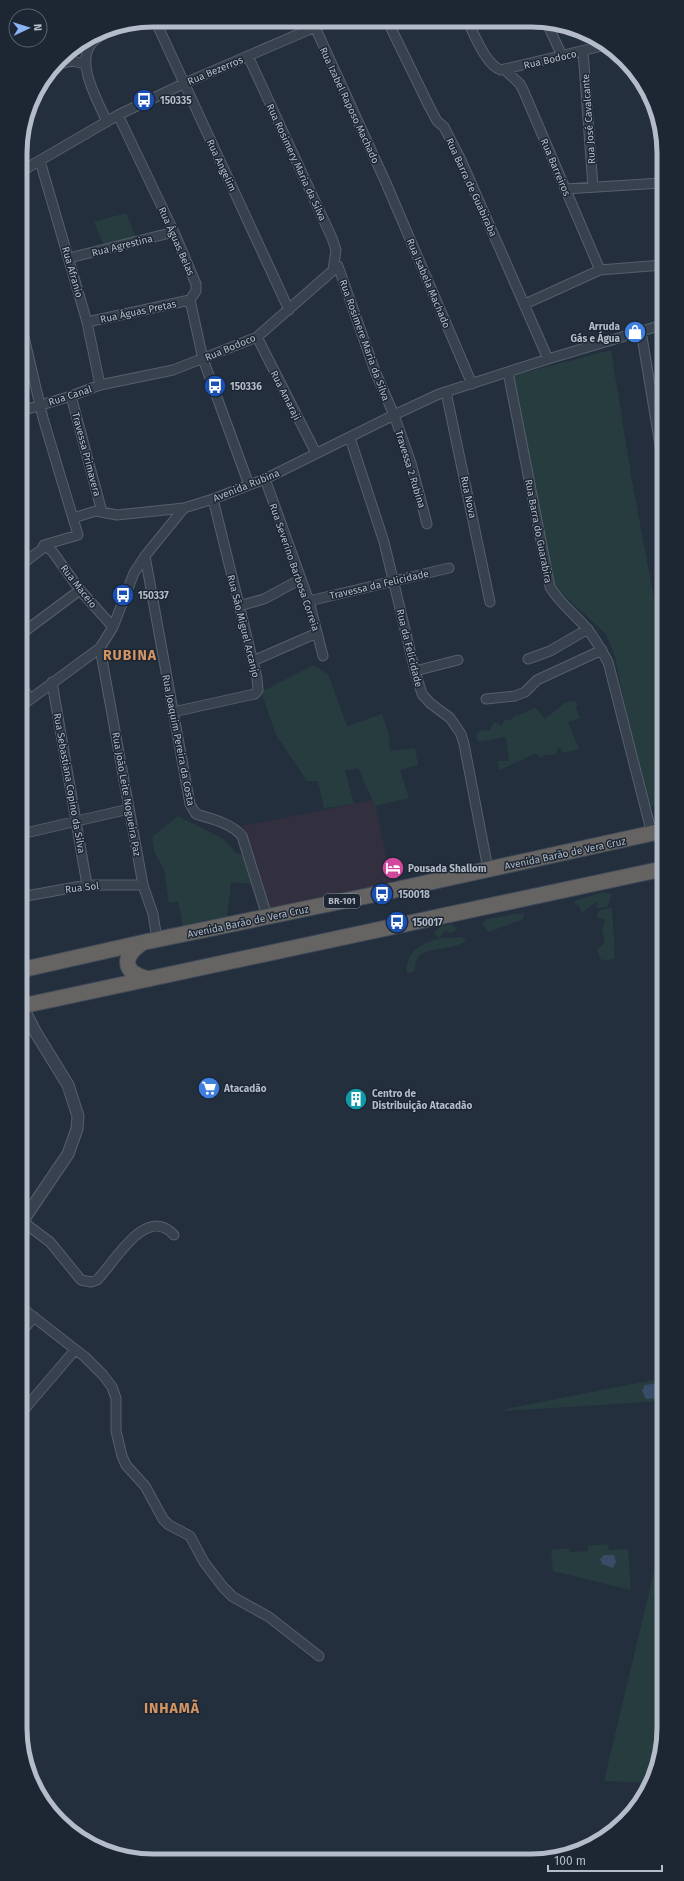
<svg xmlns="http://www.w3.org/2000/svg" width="684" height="1881" font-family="'Fira Sans',sans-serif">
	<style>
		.medical { fill: #32303f }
		.green { fill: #263c3f }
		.water { fill: #394c67 }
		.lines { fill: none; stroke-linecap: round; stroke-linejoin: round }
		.minor-casing { stroke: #565f6c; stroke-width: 11 }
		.tertiary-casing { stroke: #565f6c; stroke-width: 13 }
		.trunk-casing { stroke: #434c59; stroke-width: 17 }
		.minor { stroke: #38414e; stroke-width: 9 }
		.tertiary { stroke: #38414e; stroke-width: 11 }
		.trunk { stroke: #656462; stroke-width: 15 }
		.labels { text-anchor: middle; stroke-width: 3; stroke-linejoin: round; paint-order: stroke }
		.shield { fill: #1d2633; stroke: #878f9c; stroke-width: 1 }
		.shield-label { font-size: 9px; font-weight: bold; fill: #b4bcc9 }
		.street-label { font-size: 10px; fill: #b4bcc9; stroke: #1d2633 }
		.poi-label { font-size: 10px; font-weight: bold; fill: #b4bcc9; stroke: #1d2633; text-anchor: start }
		.district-label { font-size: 14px; font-weight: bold; letter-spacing: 1px; fill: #d59563; stroke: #1d2633 }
		.rim { fill: none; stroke: #b4bcc9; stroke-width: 5 }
	</style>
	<rect width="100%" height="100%" fill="#242f3e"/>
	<!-- medical -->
	<path class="medical" d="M374,800l20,91 -126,25 -26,-90z"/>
	<!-- green -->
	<path class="green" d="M126,213l10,24 -32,9 -10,-24z
		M611,350l21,131 29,155 -4,3 5,-1v47l-4,-24 4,36v108l-17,3 -30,-152 -9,-22 -50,-46 -45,-212z
		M314,665l14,9 19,52 35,-12 7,21 1,16 25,-3 3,17 -18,5 9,28 -34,8 -17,-38 -13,3 9,33 -30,4 -6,-27h-11l-31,-46 -15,-43z
		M575,701l3,3 -2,4 4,10 -12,4 11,27 -16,4 -5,-6 -2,7 -10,1 -6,3 -4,-5 -36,17 -3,-9h12l-3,-24 -28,5 -2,-7 4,-5 10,1 2,-6 3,-3 7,4 2,-6h7l4,-4 7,-2 13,-7 10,12 21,-17z
		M178,816l47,24 11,13 8,3 7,28 -20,-2 -4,35 -44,9 -5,-25 -9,2 -5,-34 -10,-18 -2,-14z
		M603,892l9,2 -5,13 -10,1v-7l-15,12 -4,-9 -2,3 -2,-6z
		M612,908l3,50 -7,3 -8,-2 -3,-10 8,-7 -3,-12 3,-11 -8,-1v-4l3,-4z
		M524,913l-1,6 -34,13 -7,-8 4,-5c13,-1 24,-5 38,-6z
		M452,924l5,5 -6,4 -7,-2 -4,7 22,-1 4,4c-11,9 -44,6 -49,18 -2,3 -2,9 -2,12l-8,3c-3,-22 15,-31 33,-36l-6,-5 6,-7z
		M663,1378v23l-159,10 1,-2z
		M608,1544l1,6 19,-1 3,41 -78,-19 -2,-21 18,-2 1,4 18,-1v-5z
		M655,1567h8l1,169 -10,43 -2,4 -48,-2z"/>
	<!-- water -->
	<path class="water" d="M659,1383l1,15 -14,1 -4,-8 3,-6z
		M604,1555h10l2,7 -3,6 -11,-4 -2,-5z"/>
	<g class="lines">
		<!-- minor casing -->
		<g class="minor-casing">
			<path id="minor" d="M155,20l134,290
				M388,22l41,84 8,15 7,6 17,33 87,199
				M468,22c7,14 18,43 33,48l105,-25
				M547,23l15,33
				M315,27l71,156 86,201
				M106,33c-4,2 -8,4 -11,7 -23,18 3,61 12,82
				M583,51l10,136
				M248,56l84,182 4,12 -3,20
				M56,65l16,-4 13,3
				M504,69l16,15 4,8 76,178
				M118,115l56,117 22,52v7l-6,9 13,59 46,126
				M40,161l47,161 13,63
				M20,172l98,-57 67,-32 144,-62
				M565,189l96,-6
				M69,258l105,-26
				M525,304l75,-34 62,-5
				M87,322l103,-22
				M21,324l22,94 35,117 -34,10
				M641,331l21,126
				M257,337l59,116
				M508,372l42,215c10,17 26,28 38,43 8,10 14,21 20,32l44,172
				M446,392l44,210
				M71,396l31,116
				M21,411l50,-15 29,-11 73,-15 84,-33 81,-71 37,105 19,44 17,48 16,61
				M350,438l34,104 31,129 7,23 8,9 20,15 11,16 3,10 24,125
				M265,479l44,122 14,55
				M73,518l23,-7 21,4 67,-7 29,-9 52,-20 129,-64 45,-21 109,-35 114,-34
				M44,545l8,6 28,39 33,37
				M145,556l45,248 6,10c16,5 35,9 46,22l25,80
				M21,565l21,-16 2,-4
				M309,601l140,-33
				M239,606l25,-7 37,-20
				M21,634l59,-44
				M100,648l43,237 10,29 4,25
				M528,659l22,-8 38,-22
				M253,661l64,-28
				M415,671l43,-11
				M52,682l35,203
				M21,686l9,13
				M486,699l29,-3 10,-4 12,-12 65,-30
				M21,706l79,-58 13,-21 21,-54 11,-17 39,-48
				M173,712l77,-17 5,-1 3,-4 -1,-12 -44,-179
				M21,834l108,-25
				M21,897l66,-12h56
				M22,1221l28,21 31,38 10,2 6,-2c18,-18 49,-76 77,-45
				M662,1285l1,-1
				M22,1308l63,49 18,18 9,12 4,11v33l6,25 4,9 19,21 18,33 6,6 21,11 14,26 19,25 10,10 36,20 50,39
				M22,1331l12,-14
				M22,1412l53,-62"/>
		</g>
		<!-- tertiary casing -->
		<g class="tertiary-casing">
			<path id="tertiary" d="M22,1006l14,27 32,52 10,31 -1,13 -9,25 -46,68"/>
		</g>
		<!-- trunk casing -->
		<g class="trunk-casing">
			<path id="trunk" d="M142,943c-22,15 -18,31 7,36
				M21,970l124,-28 222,-46 295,-65
				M22,1006l640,-137"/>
		</g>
		<!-- minor -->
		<use href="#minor" class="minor"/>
		<!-- tertiary -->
		<use href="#tertiary" class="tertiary"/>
		<!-- trunk -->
		<use href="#trunk" class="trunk"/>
	</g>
	<!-- icons -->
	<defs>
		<g id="bus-disc" transform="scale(1.15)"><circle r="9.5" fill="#1a4fb4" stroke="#1d2633"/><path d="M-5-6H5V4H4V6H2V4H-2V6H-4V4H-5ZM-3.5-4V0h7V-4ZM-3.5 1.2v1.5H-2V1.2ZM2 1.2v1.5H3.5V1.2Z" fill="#fff"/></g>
		<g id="shop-disc" transform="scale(1.15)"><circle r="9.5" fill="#3f7fe0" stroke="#1d2633"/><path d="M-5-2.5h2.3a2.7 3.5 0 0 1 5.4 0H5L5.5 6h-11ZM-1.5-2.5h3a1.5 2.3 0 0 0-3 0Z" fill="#fff"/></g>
		<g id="hotel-disc" transform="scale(1.15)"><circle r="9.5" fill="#d1479c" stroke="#1d2633"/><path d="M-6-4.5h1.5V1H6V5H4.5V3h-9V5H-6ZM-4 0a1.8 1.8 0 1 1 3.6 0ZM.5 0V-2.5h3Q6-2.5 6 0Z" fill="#fff"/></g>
		<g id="supermarket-disc" transform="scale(1.15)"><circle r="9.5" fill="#3f7fe0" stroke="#1d2633"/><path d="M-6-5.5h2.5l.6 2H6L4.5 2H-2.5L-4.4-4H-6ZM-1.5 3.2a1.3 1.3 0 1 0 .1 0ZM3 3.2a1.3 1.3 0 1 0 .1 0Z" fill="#fff"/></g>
		<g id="building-disc" transform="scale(1.15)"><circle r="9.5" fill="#0f9aa8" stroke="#1d2633"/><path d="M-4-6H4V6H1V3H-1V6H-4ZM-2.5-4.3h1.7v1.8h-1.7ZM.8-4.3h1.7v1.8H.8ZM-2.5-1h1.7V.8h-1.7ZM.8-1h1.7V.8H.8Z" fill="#fff"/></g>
	</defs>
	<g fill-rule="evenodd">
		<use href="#bus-disc" x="144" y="100"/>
		<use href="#shop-disc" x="635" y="332"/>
		<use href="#bus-disc" x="215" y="386"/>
		<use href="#bus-disc" x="123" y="595"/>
		<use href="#hotel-disc" x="393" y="868"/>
		<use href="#bus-disc" x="382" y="894"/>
		<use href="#bus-disc" x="397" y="922"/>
		<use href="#supermarket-disc" x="209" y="1088"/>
		<use href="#building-disc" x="356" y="1099"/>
	</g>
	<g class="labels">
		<!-- shield labels -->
		<rect class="shield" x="324" y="894" width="36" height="14" rx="3"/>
		<g class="shield-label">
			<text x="342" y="904">BR-101</text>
		</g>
		<!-- street labels -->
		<g class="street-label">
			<text transform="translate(550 59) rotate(-13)" y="4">Rua Bodoco</text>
			<text transform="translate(215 70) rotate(-23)" y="4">Rua Bezerros</text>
			<text transform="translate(350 105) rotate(65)" y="4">Rua Izabel Raposo Machado</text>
			<text transform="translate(588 119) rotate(-94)" y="4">Rua José Cavalcante</text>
			<text transform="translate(297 162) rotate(65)" y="4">Rua Rosimery Maria da Silva</text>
			<text transform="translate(222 165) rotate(65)" y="4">Rua Angelim</text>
			<text transform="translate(556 167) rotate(67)" y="4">Rua Barreiros</text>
			<text transform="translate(472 187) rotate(65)" y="4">Rua Barra de Guabiraba</text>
			<text transform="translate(177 241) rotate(66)" y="4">Rua Águas Belas</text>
			<text transform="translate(122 245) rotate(-14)" y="4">Rua Agrestina</text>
			<text transform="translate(73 272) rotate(74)" y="4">Rua Afranio</text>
			<text transform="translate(429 283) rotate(67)" y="4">Rua Isabela Machado</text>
			<text transform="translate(138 311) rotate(-12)" y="4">Rua Águas Pretas</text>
			<text transform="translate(365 340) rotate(70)" y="4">Rua Rosimere Maria da Silva</text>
			<text transform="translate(230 347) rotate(-23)" y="4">Rua Bodoco</text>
			<text transform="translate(70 395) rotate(-18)" y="4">Rua Canal</text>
			<text transform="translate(286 395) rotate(63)" y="4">Rua Amaraji</text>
			<text transform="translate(87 454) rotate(75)" y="4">Travessa Primavera</text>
			<text transform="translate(411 469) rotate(73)" y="4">Travessa 2 Rubina</text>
			<text transform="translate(246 485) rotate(-22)" y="4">Avenida Rubina</text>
			<text transform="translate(469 497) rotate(78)" y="4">Rua Nova</text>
			<text transform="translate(539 531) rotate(79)" y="4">Rua Barra do Guarabira</text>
			<text transform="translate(295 567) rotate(71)" y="4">Rua Severino Barbosa Correia</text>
			<text transform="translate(379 584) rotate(-13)" y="4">Travessa da Felicidade</text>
			<text transform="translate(79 586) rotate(52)" y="4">Rua Maceio</text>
			<text transform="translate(244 626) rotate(76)" y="4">Rua São Miguel Arcanjo</text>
			<text transform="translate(410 648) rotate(76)" y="4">Rua da Felicidade</text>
			<text transform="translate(179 740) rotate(79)" y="4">Rua Joaquim Pereira da Costa</text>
			<text transform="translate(70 783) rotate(80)" y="4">Rua Sebastiana Copino da Silva</text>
			<text transform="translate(127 794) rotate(80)" y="4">Rua João Leite Nogueira Paz</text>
			<text transform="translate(565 853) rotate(-12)" y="4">Avenida Barão de Vera Cruz</text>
			<text transform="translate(82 887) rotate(-7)" y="4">Rua Sol</text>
			<text transform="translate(248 921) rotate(-12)" y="4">Avenida Barão de Vera Cruz</text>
		</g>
		<!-- poi labels -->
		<g class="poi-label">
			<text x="160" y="104">150335</text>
			<text x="620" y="330" text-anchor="end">Arruda<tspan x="620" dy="12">Gás e Água</tspan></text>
			<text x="230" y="390">150336</text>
			<text x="138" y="599">150337</text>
			<text x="408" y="872">Pousada Shallom</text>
			<text x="398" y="898">150018</text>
			<text x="412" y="926">150017</text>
			<text x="224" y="1092">Atacadão</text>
			<text x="372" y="1097">Centro de<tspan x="372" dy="12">Distribuição Atacadão</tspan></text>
		</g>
		<!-- district labels -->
		<g class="district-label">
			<text x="130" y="660">RUBINA</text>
			<text x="172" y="1713">INHAMÃ</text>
		</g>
	</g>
	<!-- crop -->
	<path d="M0 0H684V1881H0ZM153 27H531A126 126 0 0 1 657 153V1728A126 126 0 0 1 531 1854H153A126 126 0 0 1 27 1728V153A126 126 0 0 1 153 27Z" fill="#1d2633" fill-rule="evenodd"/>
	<path class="rim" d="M153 27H531A126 126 0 0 1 657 153V1728A126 126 0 0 1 531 1854H153A126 126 0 0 1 27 1728V153A126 126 0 0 1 153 27Z"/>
	<!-- north arrow -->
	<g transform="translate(28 28) rotate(86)"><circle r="19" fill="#1d2633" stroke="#59626f"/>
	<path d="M0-3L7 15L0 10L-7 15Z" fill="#8ab4f8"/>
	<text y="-6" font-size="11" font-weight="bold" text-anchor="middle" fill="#b4bcc9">N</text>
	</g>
	<!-- scale -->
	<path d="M548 1865v6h114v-6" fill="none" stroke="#b4bcc9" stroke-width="2"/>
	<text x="554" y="1865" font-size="12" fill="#b4bcc9" stroke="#1d2633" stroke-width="3" paint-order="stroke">100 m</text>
</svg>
